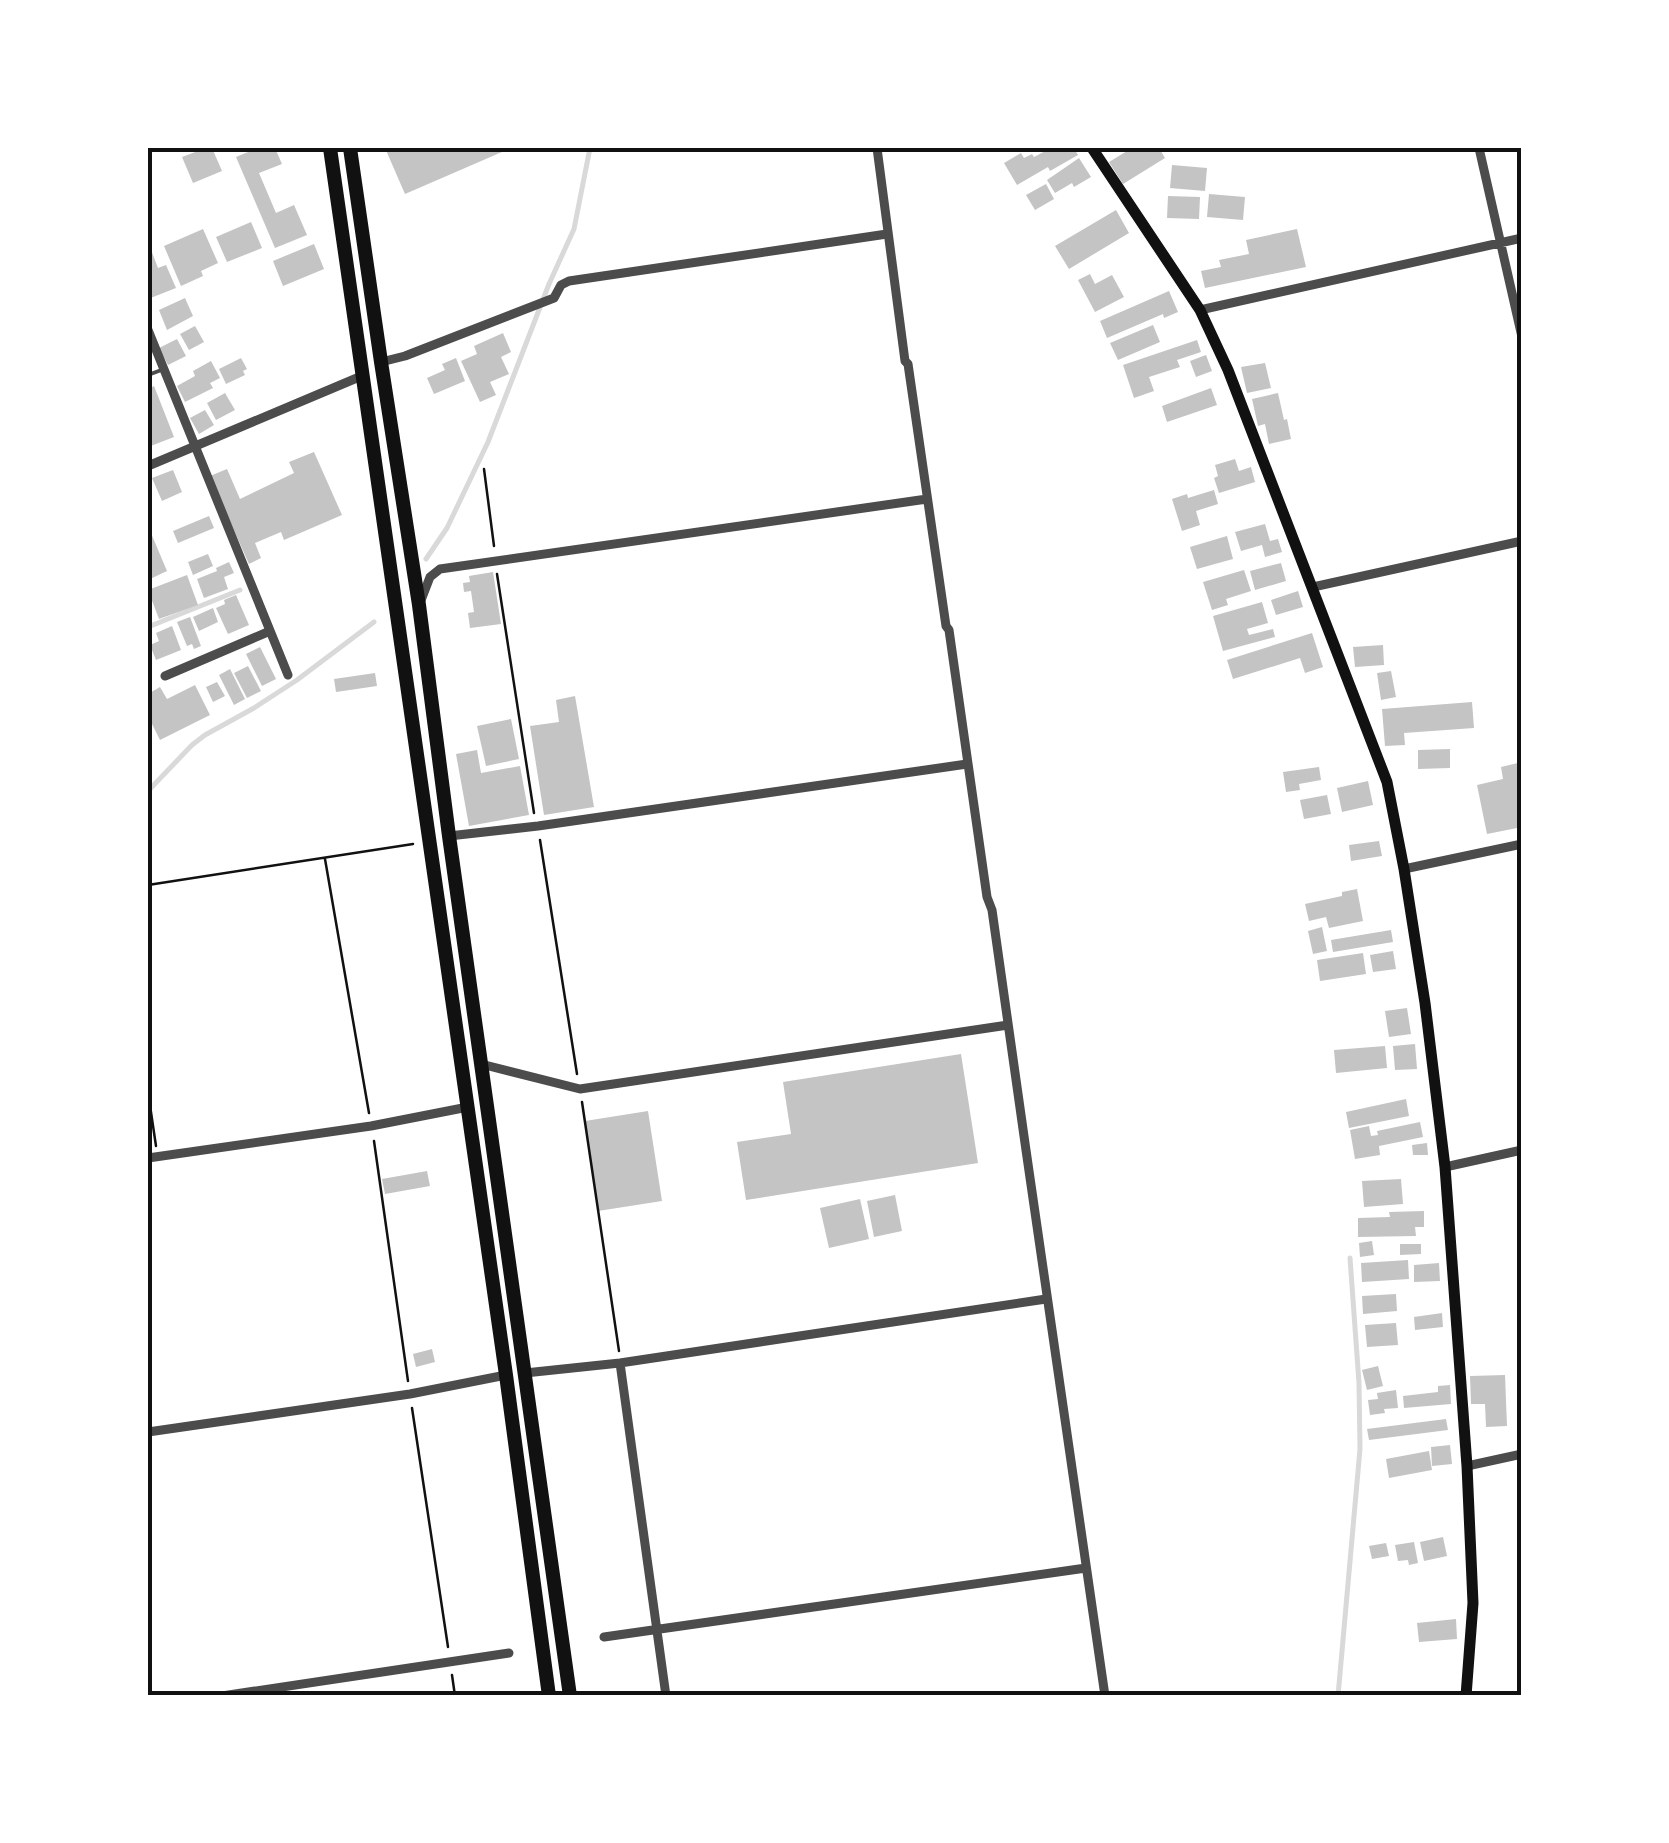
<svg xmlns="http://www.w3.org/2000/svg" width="1669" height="1843" font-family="Spectral,serif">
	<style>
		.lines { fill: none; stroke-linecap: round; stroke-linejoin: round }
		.stream { stroke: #d9d9d9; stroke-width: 5 }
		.building { fill: #c4c4c4 }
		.path { stroke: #111; stroke-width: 2.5 }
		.service { stroke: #4c4c4c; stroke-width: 4 }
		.minor { stroke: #4c4c4c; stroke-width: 9 }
		.secondary { stroke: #111; stroke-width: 11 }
		.trunk { stroke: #111; stroke-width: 14 }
		.neatline { fill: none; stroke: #111; stroke-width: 4 }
	</style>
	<rect width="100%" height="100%" fill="#fff"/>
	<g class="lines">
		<!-- stream -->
		<path class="stream" d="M426,559l21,-31 41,-86 61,-158 25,-55 16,-81
			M148,627l92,-37
			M148,791l44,-46 13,-10 49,-27 43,-28 77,-58
			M1338,1696l22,-247 -1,-66 -9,-125"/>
	</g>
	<!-- building -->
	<path class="building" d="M206,148h6l10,23 -29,12 -11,-26z
		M258,148h17l7,16 -23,9 17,40 18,-8 13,30 -32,13 -39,-91z
		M385,148h126l-106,46z
		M1051,148h23l4,7 -28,16 -2,-4 -31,18 -13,-22 17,-10 3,5 8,-4 2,3z
		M1132,148h27l6,10 -42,26 -14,-22z
		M1079,158l12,19 -17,10 -2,-4 -17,10 -8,-13z
		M1172,165l35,3 -2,23 -35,-3z
		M1046,184l8,15 -19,11 -9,-15z
		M1209,194l36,3 -2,23 -36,-3z
		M1168,196l32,1 -1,22 -32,-1z
		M1116,210l13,23 -60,36 -14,-23z
		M251,222l11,26 -35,14 -11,-25z
		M203,229l15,34 -17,8 2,5 -22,10 -17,-40z
		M1297,229l9,38 -101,21 -4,-17 20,-4 -2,-7 30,-6 -3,-14z
		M148,242l10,26 8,-3 10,23 -28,11z
		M314,244l10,25 -41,17 -10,-25z
		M1090,274l5,10 17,-9 12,22 -29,15 -17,-32z
		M1169,291l9,21 -14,6 -1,-4 -56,24 -7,-17z
		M185,298l8,18 -26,14 -8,-20z
		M1153,325l7,17 -42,18 -8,-17z
		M195,326l9,16 -15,8 -9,-16z
		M503,333l8,19 -10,5 8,17 -19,8 6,13 -16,7 -19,-41 16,-7 -3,-8z
		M177,339l9,17 -18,9 -9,-17z
		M1197,340l4,12 -24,8 3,7 -31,10 5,14 -20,7 -11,-33z
		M1206,355l6,16 -16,6 -6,-16z
		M241,358l6,11 -4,2 2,4 -19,9 -7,-15z
		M456,358l9,23 -31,13 -7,-16 18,-8 -3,-6z
		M211,361l9,17 -10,5 3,5 -28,14 -8,-16 18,-10 -2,-5z
		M1265,363l6,25 -24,5 -6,-26z
		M154,386l20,51 -26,10v-58z
		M1211,388l6,17 -50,17 -5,-16z
		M225,393l10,17 -19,10 -9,-17z
		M1278,393l6,27 3,-1 4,20 -22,5 -4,-20 -7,2 -6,-27z
		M205,410l9,15 -15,9 -9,-16z
		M314,452l28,63 -58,25 -3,-8 -26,11 6,15 -12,6 -39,-88 17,-7 13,30 54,-26 -5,-11z
		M1235,459l4,12 12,-4 4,15 -36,11 -5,-15 4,-2 -3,-11z
		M173,470l9,22 -20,9 -10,-23z
		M1214,490l4,14 -22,7 4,14 -18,6 -10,-32 15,-5 1,4z
		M209,516l5,12 -36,15 -5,-12z
		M1265,524l5,17 8,-2 4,13 -17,5 -3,-12 -21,6 -6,-19z
		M148,526l19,45 -19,9z
		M1227,536l6,23 -36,10 -7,-22z
		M208,554l5,12 -20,9 -5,-13z
		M229,562l5,11 -10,4 4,12 -24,9 -7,-19 20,-8 -1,-3z
		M1281,563l5,18 -31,9 -5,-19z
		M1244,570l7,21 -25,8 2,6 -16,5 -9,-28z
		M493,572l8,52 -31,4 -2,-15 6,-1 -3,-21 -7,1 -1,-9 7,-1 -1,-6z
		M187,575l11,30 -39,14 -11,-29z
		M1298,591l5,16 -27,8 -5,-15z
		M236,595l13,30 -21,9 -12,-26 9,-4 -1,-4z
		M1262,602l6,21 -21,6 2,6 24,-6 2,8 -52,14 -10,-35z
		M213,608l5,14 -19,9 -6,-14z
		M190,617l11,29 -7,3 -2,-5 -5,2 -10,-24z
		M172,626l9,24 -25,10 -6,-15 9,-4 -3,-8z
		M1312,633l11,34 -18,6 -5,-15 -67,21 -6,-19z
		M1383,645l1,20 -29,2 -2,-20z
		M260,647l16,32 -14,7 -16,-32z
		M248,666l13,25 -14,7 -13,-25z
		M230,669l15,30 -11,6 -15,-30z
		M1391,671l5,26 -15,3 -4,-27z
		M375,673l2,13 -41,6 -2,-13z
		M217,682l8,14 -12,6 -7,-15z
		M195,685l15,30 -50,25 -12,-24v-22l12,-7 7,12z
		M575,696l19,111 -50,8 -14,-89 29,-4 -3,-22z
		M1472,702l2,26 -70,5 1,12 -20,1 -3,-37z
		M511,719l8,40 -33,7 -9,-40z
		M1450,749v19l-32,1v-19z
		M477,750l4,23 39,-7 9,49 -60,11 -13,-72z
		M1522,762v65l-35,7 -10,-49 26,-6 -2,-12z
		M1319,767l2,13 -22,4 1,6 -14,2 -3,-20z
		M1368,781l5,24 -31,7 -5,-24z
		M1327,795l4,19 -27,5 -4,-19z
		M1379,841l3,15 -31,5 -2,-16z
		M1357,889l6,32 -34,7 -3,-11 -17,4 -4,-17 37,-8v-4z
		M1322,927l5,24 -14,3 -5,-23z
		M1391,930l2,12 -60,10 -2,-12z
		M1393,951l3,18 -23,3 -3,-17z
		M1363,953l3,21 -46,7 -3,-21z
		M1407,1008l4,26 -22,3 -4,-26z
		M1415,1044l2,25 -22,1 -2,-24z
		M1385,1046l2,22 -51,5 -2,-23z
		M961,1054l17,109 -232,37 -9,-58 54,-8 -8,-52z
		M1406,1099l3,17 -60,12 -3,-16z
		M648,1111l14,90 -64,10 -13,-90z
		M1420,1122l3,15 -44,9 1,9 -25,4 -5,-29 19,-4 2,10 7,-1 -1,-4z
		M1427,1143l1,12h-15l-1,-10z
		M427,1171l3,15 -45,8 -3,-15z
		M1401,1179l2,25 -39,3 -2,-26z
		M895,1195l7,36 -28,6 -7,-36z
		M860,1199l9,40 -40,9 -9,-40z
		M1424,1211v16h-9l1,9 -58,1v-19l32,-1 -1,-5z
		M1372,1241l2,14 -14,2 -1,-14z
		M1400,1244h21v10l-21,1z
		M1408,1260l1,19 -47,3 -1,-19z
		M1439,1263l1,18 -26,1v-17z
		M1396,1294l1,17 -34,3 -1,-18z
		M1442,1313l1,14 -28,3 -1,-13z
		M1396,1323l2,22 -31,2 -2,-22z
		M432,1349l3,13 -19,5 -3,-13z
		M1378,1366l5,20 -16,4 -5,-20z
		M1505,1375l2,51 -21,1 -1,-23h-14l-1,-28z
		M1450,1385l1,19 -47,4 -1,-12 35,-4v-6z
		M1396,1390l2,18 -14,1 1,4 -15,2 -2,-15 10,-1 -1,-6z
		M1446,1419l2,11 -79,10 -2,-11z
		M1450,1445l2,19 -20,2 -1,-19z
		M1429,1451l3,19 -43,8 -3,-19z
		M1443,1537l4,19 -23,5 -4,-19z
		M1414,1542l4,21 -9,2 -1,-5 -10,1 -3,-16z
		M1386,1543l3,13 -17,3 -3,-13z
		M1456,1619l1,20 -38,3 -2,-19z"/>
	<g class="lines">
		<!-- path -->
		<path class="path" d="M484,469l10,77
			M497,574l37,239
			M540,840l37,234
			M325,859l44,254
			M148,885l265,-41
			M148,1092l8,54
			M582,1102l37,249
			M374,1141l34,240
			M412,1408l36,239
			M452,1675l3,21"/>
		<!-- service -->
		<path class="service" d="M148,375l16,-6"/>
		<!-- minor -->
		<path class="minor" d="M877,148l28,213 3,3 38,262 3,4 38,267 5,13c37,262 74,523 113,786
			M1479,148l43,189
			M1200,310l322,-72
			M148,330l140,345
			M381,362l24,-6 149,-58 7,-13 8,-4 318,-47
			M148,466l216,-91
			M1313,587l209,-46
			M420,603l10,-26 10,-8 487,-70
			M165,676l105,-45
			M449,836l89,-10 429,-62
			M1404,869l118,-25
			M481,1064l99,25 428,-64
			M148,1158l223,-32 97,-19
			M1445,1167l77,-17
			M620,1363l46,333
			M525,1373l95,-10 426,-64
			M148,1432l262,-38 96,-19
			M1467,1466l55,-12
			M604,1637l482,-69
			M222,1696l287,-43"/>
		<!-- secondary -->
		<path class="secondary" d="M1092,148l108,162 28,60 159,412 17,87 21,134 20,164 22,299 6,137 -7,93"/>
		<!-- trunk -->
		<path class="trunk" d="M330,148l176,1227 43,321
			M350,148l31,214 38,243 30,231 121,860"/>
	</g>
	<!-- border -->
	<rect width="1669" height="1843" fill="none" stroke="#ffffff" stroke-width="300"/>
	<rect x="150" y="150" width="1369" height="1543" class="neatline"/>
</svg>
